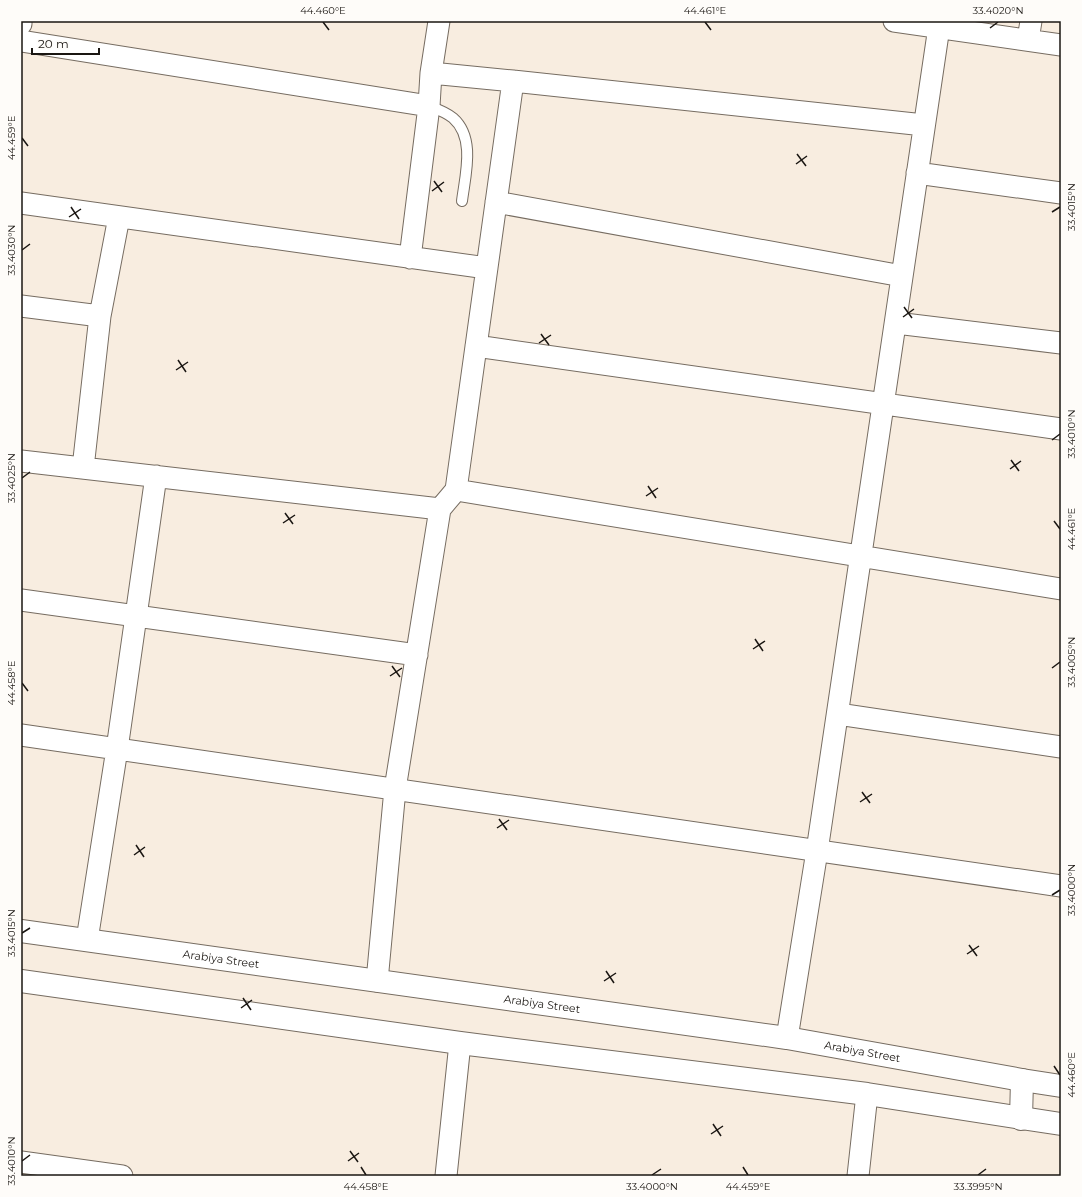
<svg xmlns="http://www.w3.org/2000/svg" width="1082" height="1197" font-family="Montserrat,sans-serif">
	<style>
		.lines { fill: none; stroke-linecap: round; stroke-linejoin: round }
		.service-casing { stroke: #766c61; stroke-width: 12 }
		.minor-casing { stroke: #766c61; stroke-width: 23 }
		.secondary-casing { stroke: #766c61; stroke-width: 24 }
		.service { stroke: #fff; stroke-width: 10 }
		.minor { stroke: #fff; stroke-width: 21 }
		.secondary { stroke: #fff; stroke-width: 22 }
		.ticks { fill: none; stroke: #1a1612; stroke-width: 1.5 }
		.labels { text-anchor: middle; stroke-width: 3; stroke-linejoin: round; paint-order: stroke }
		.street-label { font-size: 11px; fill: #1a1612; stroke: #fefcf9 }
		.neatline { fill: none; stroke: #1a1612; stroke-width: 1.5 }
		.ticks-label { font-size: 10px; text-anchor: middle; fill: #1a1612 }
	</style>
	<rect width="100%" height="100%" fill="#f8ede0"/>
	<g class="lines">
		<!-- service casing -->
		<g class="service-casing">
			<path id="service" d="M429,106c8,3 17,6 24,12 23,20 12,58 9,83"/>
		</g>
		<!-- minor casing -->
		<g class="minor-casing">
			<path id="minor" d="M894,21l167,24
				M21,24v-3
				M1028,40l3,-19
				M21,41l408,65
				M431,73l82,8 411,44
				M917,173l144,20
				M496,202l406,74
				M21,203l466,65
				M410,258l19,-152 2,-33 8,-52
				M21,306l79,10
				M896,323l165,20
				M476,346l585,83
				M21,461l419,48
				M83,468l17,-152 19,-99
				M456,490l605,99
				M21,600l396,55
				M838,714l223,33
				M21,735l1040,151
				M87,940l30,-191 39,-273
				M377,981l18,-192 45,-280 16,-19 57,-409
				M787,1038l30,-187 122,-824
				M21,1162l101,14
				M446,1176l14,-133
				M858,1176l9,-82"/>
		</g>
		<!-- secondary casing -->
		<g class="secondary-casing">
			<g id="secondary">
				<path id="s1" d="M21,931l766,107 235,42 39,6"/>
				<path d="M21,981l439,62 407,51 194,30"/>
				<path d="M1021,1119l1,-39"/>
			</g>
		</g>
		<!-- service -->
		<use href="#service" class="service"/>
		<!-- minor -->
		<use href="#minor" class="minor"/>
		<!-- secondary -->
		<use href="#secondary" class="secondary"/>
	</g>
	<!-- ticks -->
	<path class="ticks" d="M323,22l6,8M705,22l6,8M990,28l8,-6M22,138l6,8M797,154l9,12M796,164l11,-8M434,181l8,11M432,191l12,-9M71,207l8,12M1052,212l8,-5M69,217l12,-8M22,250l8,-6M904,307l8,11M903,317l11,-8M541,334l8,11M539,343l12,-8M178,360l8,12M176,370l12,-8M1052,440l8,-6M1011,460l8,11M1010,469l11,-8M22,478l8,-6M648,486l8,12M646,496l12,-8M285,513l8,11M1054,521l6,8M283,523l12,-8M755,639l8,12M753,649l12,-8M392,666l8,11M1052,668l8,-6M390,676l12,-8M22,683l6,8M862,792l8,11M860,802l12,-8M499,819l8,11M497,828l12,-8M136,845l8,12M134,855l11,-8M1052,895l8,-5M22,933l8,-5M969,945l8,11M967,954l12,-8M606,971l8,12M604,981l12,-8M243,998l8,12M241,1008l11,-8M1054,1066l6,9M713,1124l8,12M711,1134l12,-8M350,1151l8,11M22,1161l8,-6M348,1161l11,-8M361,1167l5,8M743,1167l5,8M652,1175l9,-6M978,1175l8,-6"/>
	<g class="labels">
		<!-- street labels -->
		<g class="street-label">
			<text dy="4" stroke="none"><textPath href="#s1" startOffset="202">Arabiya Street</textPath></text>
			<text dy="4" stroke="none"><textPath href="#s1" startOffset="526">Arabiya Street</textPath></text>
			<text dy="4" stroke="none"><textPath href="#s1" startOffset="850">Arabiya Street</textPath></text>
		</g>
	</g>
	<!-- border -->
	<rect width="1082" height="1197" fill="none" stroke="#fefcf9" stroke-width="44"/>
	<!-- scale -->
	<path d="M32 48v6h67v-6" fill="none" stroke="#1a1612" stroke-width="2"/>
	<text x="38" y="48" font-size="12" fill="#1a1612" stroke="#fefcf9" stroke-width="3" paint-order="stroke">20 m</text>
	<rect x="22" y="22" width="1038" height="1153" class="neatline"/>
	<g class="ticks-label">
		<text x="323" y="14">44.460°E</text>
		<text x="705" y="14">44.461°E</text>
		<text x="998" y="14">33.4020°N</text>
		<text transform="translate(11 138) rotate(-90)" y="4">44.459°E</text>
		<text transform="translate(1071 207) rotate(-90)" y="4">33.4015°N</text>
		<text transform="translate(11 250) rotate(-90)" y="4">33.4030°N</text>
		<text transform="translate(1071 434) rotate(-90)" y="4">33.4010°N</text>
		<text transform="translate(11 478) rotate(-90)" y="4">33.4025°N</text>
		<text transform="translate(1071 529) rotate(-90)" y="4">44.461°E</text>
		<text transform="translate(1071 662) rotate(-90)" y="4">33.4005°N</text>
		<text transform="translate(11 683) rotate(-90)" y="4">44.458°E</text>
		<text transform="translate(1071 890) rotate(-90)" y="4">33.4000°N</text>
		<text transform="translate(11 933) rotate(-90)" y="4">33.4015°N</text>
		<text transform="translate(1071 1075) rotate(-90)" y="4">44.460°E</text>
		<text transform="translate(11 1161) rotate(-90)" y="4">33.4010°N</text>
		<text x="366" y="1190">44.458°E</text>
		<text x="652" y="1190">33.4000°N</text>
		<text x="748" y="1190">44.459°E</text>
		<text x="978" y="1190">33.3995°N</text>
	</g>
</svg>
